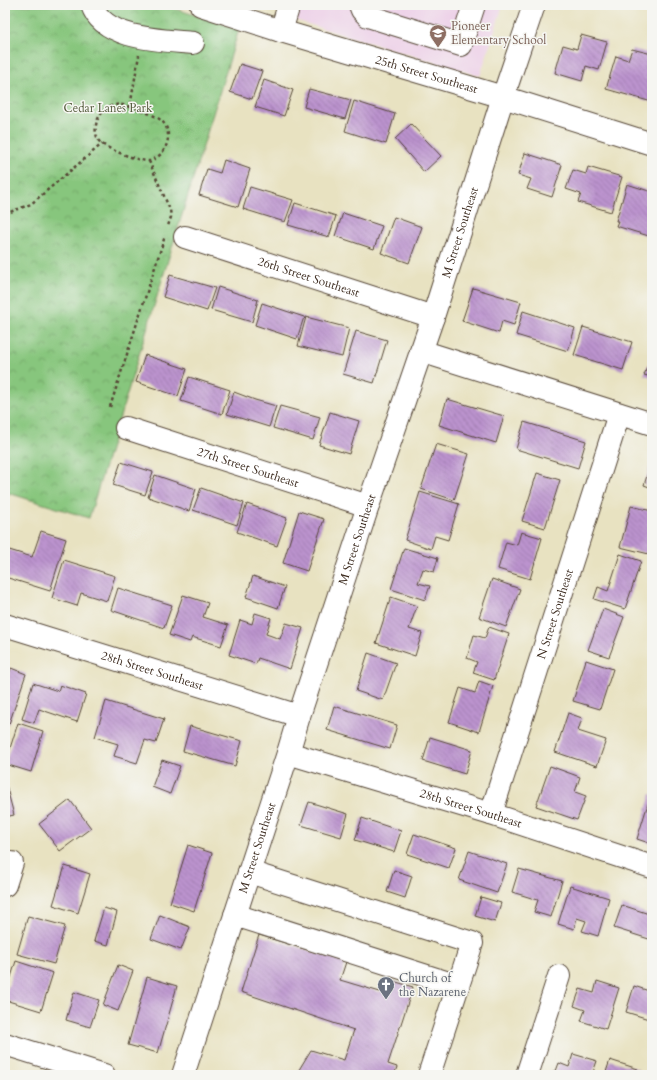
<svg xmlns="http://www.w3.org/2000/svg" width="657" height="1080" font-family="Cardo,serif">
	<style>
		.built { fill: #edd0e8 }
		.park { fill: url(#park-crowns); stroke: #61784e }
		.building { fill: url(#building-back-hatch) }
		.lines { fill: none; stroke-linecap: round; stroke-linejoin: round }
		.minor-casing { stroke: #554636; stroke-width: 24 }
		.path { stroke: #554636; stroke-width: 2.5; stroke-dasharray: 3 3; stroke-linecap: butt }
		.minor { stroke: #fff; stroke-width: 22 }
		.labels { text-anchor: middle; stroke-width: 3; stroke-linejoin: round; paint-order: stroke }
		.education-label { font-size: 12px; fill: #785e54; stroke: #f6f6f2; text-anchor: start }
		.street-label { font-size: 12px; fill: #3b2a1e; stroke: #f6f6f2 }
		.park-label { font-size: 12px; fill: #52593a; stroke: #f6f6f2 }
		.worship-label { font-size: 12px; fill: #5b616d; stroke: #f6f6f2; text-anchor: start }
	</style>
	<defs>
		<pattern id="park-crowns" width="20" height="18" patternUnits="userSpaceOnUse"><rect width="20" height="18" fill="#87c67d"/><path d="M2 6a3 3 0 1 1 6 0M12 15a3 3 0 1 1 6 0" fill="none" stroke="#70a166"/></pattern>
		<pattern id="building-back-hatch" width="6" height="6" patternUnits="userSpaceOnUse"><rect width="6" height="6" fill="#bb93ce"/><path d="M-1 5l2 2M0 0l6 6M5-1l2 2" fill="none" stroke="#9978a7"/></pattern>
	</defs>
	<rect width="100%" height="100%" fill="#f6f6f2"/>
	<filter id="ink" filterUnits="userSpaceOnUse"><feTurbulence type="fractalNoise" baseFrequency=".025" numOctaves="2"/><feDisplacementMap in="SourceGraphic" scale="8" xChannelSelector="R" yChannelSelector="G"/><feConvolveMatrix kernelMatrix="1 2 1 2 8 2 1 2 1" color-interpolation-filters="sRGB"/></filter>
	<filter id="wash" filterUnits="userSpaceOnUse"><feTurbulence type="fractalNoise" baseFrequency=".012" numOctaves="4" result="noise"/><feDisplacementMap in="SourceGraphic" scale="16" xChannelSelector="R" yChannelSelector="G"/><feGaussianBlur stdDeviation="0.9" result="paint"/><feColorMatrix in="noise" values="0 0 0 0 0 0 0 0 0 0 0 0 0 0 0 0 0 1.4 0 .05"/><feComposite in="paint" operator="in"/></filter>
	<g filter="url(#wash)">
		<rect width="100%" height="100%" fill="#e8e2c1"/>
		<!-- built -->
		<path class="built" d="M300,5h203l-23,71 -185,-56z"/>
		<!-- park -->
		<path class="park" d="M5,5h158l76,24 -150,489 -84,-26z"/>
		<g id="blocks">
			<!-- building -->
			<path class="building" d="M581,35l26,7 -8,28 -13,-4 -4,15 -27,-8 8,-28 14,4z
				M632,49l20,5v48l-46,-13 10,-33 12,4z
				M240,64l22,7 -10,28 -22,-7z
				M264,80l29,10 -9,26 -29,-9z
				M309,89l42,11 -6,19 -41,-12z
				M354,101l41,13 -9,30 -41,-13z
				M411,124l30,32 -17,16 -29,-33z
				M525,153l37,12 -10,32 -25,-8 4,-10 -13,-4z
				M224,160l26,9 -12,38 -39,-12 8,-26 13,4z
				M588,167l34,10 -11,35 -33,-10 3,-8 -15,-5 7,-19 13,4z
				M627,184l25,8v45l-36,-11 2,-5h-2z
				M250,187l43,13 -8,22 -42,-13z
				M295,203l41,13 -7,21 -41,-12z
				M343,213l39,13 -8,23 -39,-13z
				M394,217l28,10 -13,36 -28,-10z
				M170,275l45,13 -8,23 -44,-14z
				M218,287l40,13 -6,22 -41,-12z
				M473,288l48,14 -7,23 -12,-4 -3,12 -37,-12z
				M262,303l42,14 -7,22 -42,-14z
				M523,311l52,17 -7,23 -52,-16z
				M306,317l43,11 -7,29 -44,-11z
				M583,327l49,15 -9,28 -49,-15z
				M356,331l31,9 -13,43 -31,-9z
				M145,355l42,14 -9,27 -42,-14z
				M652,355v22l-8,-2z
				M189,377l41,13 -8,24 -41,-13z
				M234,392l21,8 21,6 -7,21 -42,-13z
				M447,399l57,17 -8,27 -57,-18z
				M280,406l40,11 -7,23 -40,-12z
				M330,412l29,9 -10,33 -30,-9z
				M524,422l62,19 -8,27 -62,-19z
				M436,444l33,10 -15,46 -33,-11z
				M652,460v28l-8,-3z
				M121,462l32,10 -8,23 -32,-10z
				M537,473l23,7 -15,48 -23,-7z
				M155,475l41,14 -7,22 -41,-14z
				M201,488l43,15 -7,22 -44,-15z
				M420,492l39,12 -11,36 -13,-4 -4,13 -26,-9z
				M247,504l40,14 -10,28 -40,-14z
				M631,506l21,5v31l-3,12 -29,-7z
				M299,511l25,8 -17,52 -24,-8z
				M41,531l25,8 -16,52 -45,-14v-24l1,-4 26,8z
				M521,532l21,6 -12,41 -32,-10 8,-27 11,3z
				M404,548l34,10 -4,14 -11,-3 -5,14 12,3 -5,14 -34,-11z
				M620,554l21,7 -16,48 -31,-10 4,-12 10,4z
				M64,560l51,16 -8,25 -26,-8 -4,13 -25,-8z
				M253,576l32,11 -7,21 -32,-11z
				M492,579l28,10 -14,38 -27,-10z
				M118,588l54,17 -8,23 -53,-18z
				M183,595l25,8 -5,14 25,8 -7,21 -29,-9 -2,5 -21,-7z
				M391,597l26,9 -8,23 13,4 -7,23 -39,-13z
				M603,609l21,8 -15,40 -21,-7z
				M255,613l16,5 -5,16 14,5 6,-16 17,5 -13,41 -32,-11 -2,6 -27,-9 11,-35 12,4z
				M489,627l20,7 -15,46 -21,-7 4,-11 -10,-4 7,-23 11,3z
				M368,653l28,10 -13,37 -27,-9z
				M586,660l27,9 -13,40 -27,-8z
				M11,668l15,6 -17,50 -4,-1v-48l3,1z
				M479,681l14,5 -14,46 -30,-10 11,-34 15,5z
				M33,683l25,8 2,-6 26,9 -9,28 -38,-13 -5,14 -12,-4z
				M106,701l58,18 -8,24 -11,-3 -8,23 -23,-7 4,-12 -23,-7z
				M334,706l63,19 -7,24 -63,-19z
				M568,713l14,5 -4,13 28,9 -9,26 -42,-14z
				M18,723l25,8 -12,41 -26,-8z
				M190,726l52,15 -7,25 -52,-15z
				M430,737l42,13 -7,24 -42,-13z
				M162,760l18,6 -10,28 -18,-7z
				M550,766l30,11 -5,15 11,4 -9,24 -41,-14z
				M5,781l9,34 -9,2z
				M651,794h1v50l-15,-5z
				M70,800l21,28 -31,23 -21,-27z
				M309,802l39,12 -7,23 -40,-12z
				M362,818l39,13 -7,21 -39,-12z
				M414,834l42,14 -7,20 -42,-14z
				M188,845l24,8 -18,58 -24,-8z
				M469,851l38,13 -10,29 -38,-13z
				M65,866l25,8 -12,39 -25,-8z
				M519,869l43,12 -11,36 -17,-5 4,-12 -26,-8z
				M394,870l18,6 -7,22 -18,-6z
				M570,886l39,12 -11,38 -16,-5 4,-10 -9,-3 -3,11 -16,-5z
				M481,897l20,6 -6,19 -20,-6z
				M622,905l30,10v25l-38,-12z
				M104,908l13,4 -9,33 -14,-4z
				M160,915l30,12 -9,23 -30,-11z
				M28,916l37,10 -11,38 -37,-10z
				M259,935l87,27 -6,18 40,12 2,-3 8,3 3,-11 20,6 -25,77 9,3 -3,8h-97v-2l14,-23 33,10 10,-30 -113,-38z
				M16,961l37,12 -12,38 -36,-11v-4z
				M118,965l15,6 -15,40 -15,-6z
				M147,977l30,9 -19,67 -30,-8z
				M597,981l22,7 -13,41 -25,-8 4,-11 -11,-4 6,-17 14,4z
				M634,986l18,6v28l-26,-8z
				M74,992l25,8 -9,27 -24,-7z
				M573,1054l24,7 -5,14h-41l2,-4h3l3,-8 10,4z
				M610,1060l28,9 -2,6h-31z"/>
		</g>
	</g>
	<g filter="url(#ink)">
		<use href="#blocks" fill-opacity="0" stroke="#554636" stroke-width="1"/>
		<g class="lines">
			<!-- minor casing -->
			<g class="minor-casing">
				<g id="minor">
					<path d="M92,5c11,35 71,35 101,38"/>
					<path id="s1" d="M201,5l80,26 222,66 149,47"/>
					<path d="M360,5l2,5 6,6 93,29 13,-40"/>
					<path d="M281,31l8,-26"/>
					<path id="s2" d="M185,237l248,80"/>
					<path d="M421,351l231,73"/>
					<path id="s3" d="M126,428l242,78"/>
					<path id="s4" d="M5,625l294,91"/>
					<path id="s5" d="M288,753l203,61 161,53"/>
					<path id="s6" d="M491,814l128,-400"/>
					<path d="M249,872l223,71 -43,132"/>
					<path d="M5,885l7,-22"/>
					<path d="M235,915l223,71"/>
					<path d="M5,1044l99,31"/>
					<path id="s7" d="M183,1075l105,-322 11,-37 69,-210 65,-189 70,-220 31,-92"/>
					<path d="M527,1075l32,-99"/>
				</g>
			</g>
			<!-- path -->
			<path class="path" d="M130,107c16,6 38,9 38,29 0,7 -2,11 -6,17 -3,3 -8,7 -13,8 -8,1 -46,-13 -50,-20 -9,-14 1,-33 16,-36 5,-1 10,0 15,2l9,-52
				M149,161l21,49 1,7 -3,9
				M5,214l26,-10 71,-60
				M110,407l55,-171"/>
			<!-- minor -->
			<use href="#minor" class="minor"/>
		</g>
	</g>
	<!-- icons -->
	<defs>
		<g id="school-pin" transform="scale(0.9)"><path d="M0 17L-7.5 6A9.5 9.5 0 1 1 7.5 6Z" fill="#8d6e63" stroke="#f6f6f2"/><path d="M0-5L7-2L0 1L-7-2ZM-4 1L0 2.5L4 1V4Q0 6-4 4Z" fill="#fff"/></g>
		<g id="church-pin" transform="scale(0.9)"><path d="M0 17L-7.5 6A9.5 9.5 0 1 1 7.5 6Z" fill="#6b7280" stroke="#f6f6f2"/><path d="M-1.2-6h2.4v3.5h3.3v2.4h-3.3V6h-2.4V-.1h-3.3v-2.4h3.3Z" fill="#fff"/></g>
	</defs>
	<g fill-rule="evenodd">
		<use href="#school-pin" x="438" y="33"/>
		<use href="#church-pin" x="386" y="985"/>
	</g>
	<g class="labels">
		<!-- education labels -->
		<g class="education-label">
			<text x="451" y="30">Pioneer<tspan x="451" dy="14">Elementary School</tspan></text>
		</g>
		<!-- street labels -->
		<g class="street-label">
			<text dy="4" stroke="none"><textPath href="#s1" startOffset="236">25th Street Southeast</textPath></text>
			<text dy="4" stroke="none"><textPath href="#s7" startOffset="887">M Street Southeast</textPath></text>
			<text dy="4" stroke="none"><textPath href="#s2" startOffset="130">26th Street Southeast</textPath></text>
			<text dy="4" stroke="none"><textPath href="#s3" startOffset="128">27th Street Southeast</textPath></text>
			<text dy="4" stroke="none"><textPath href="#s7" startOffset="563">M Street Southeast</textPath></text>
			<text dy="4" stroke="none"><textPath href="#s6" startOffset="210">N Street Southeast</textPath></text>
			<text dy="4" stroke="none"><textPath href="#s4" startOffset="154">28th Street Southeast</textPath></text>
			<text dy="4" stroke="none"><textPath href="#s5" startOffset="191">28th Street Southeast</textPath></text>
			<text dy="4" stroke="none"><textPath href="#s7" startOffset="239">M Street Southeast</textPath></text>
		</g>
		<!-- park labels -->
		<g class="park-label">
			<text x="108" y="112">Cedar Lanes Park</text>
		</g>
		<!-- worship labels -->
		<g class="worship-label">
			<text x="399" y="982">Church of<tspan x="399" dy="14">the Nazarene</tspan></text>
		</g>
	</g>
	<!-- margin -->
	<rect width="657" height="1080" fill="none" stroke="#f6f6f2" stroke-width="20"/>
</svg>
